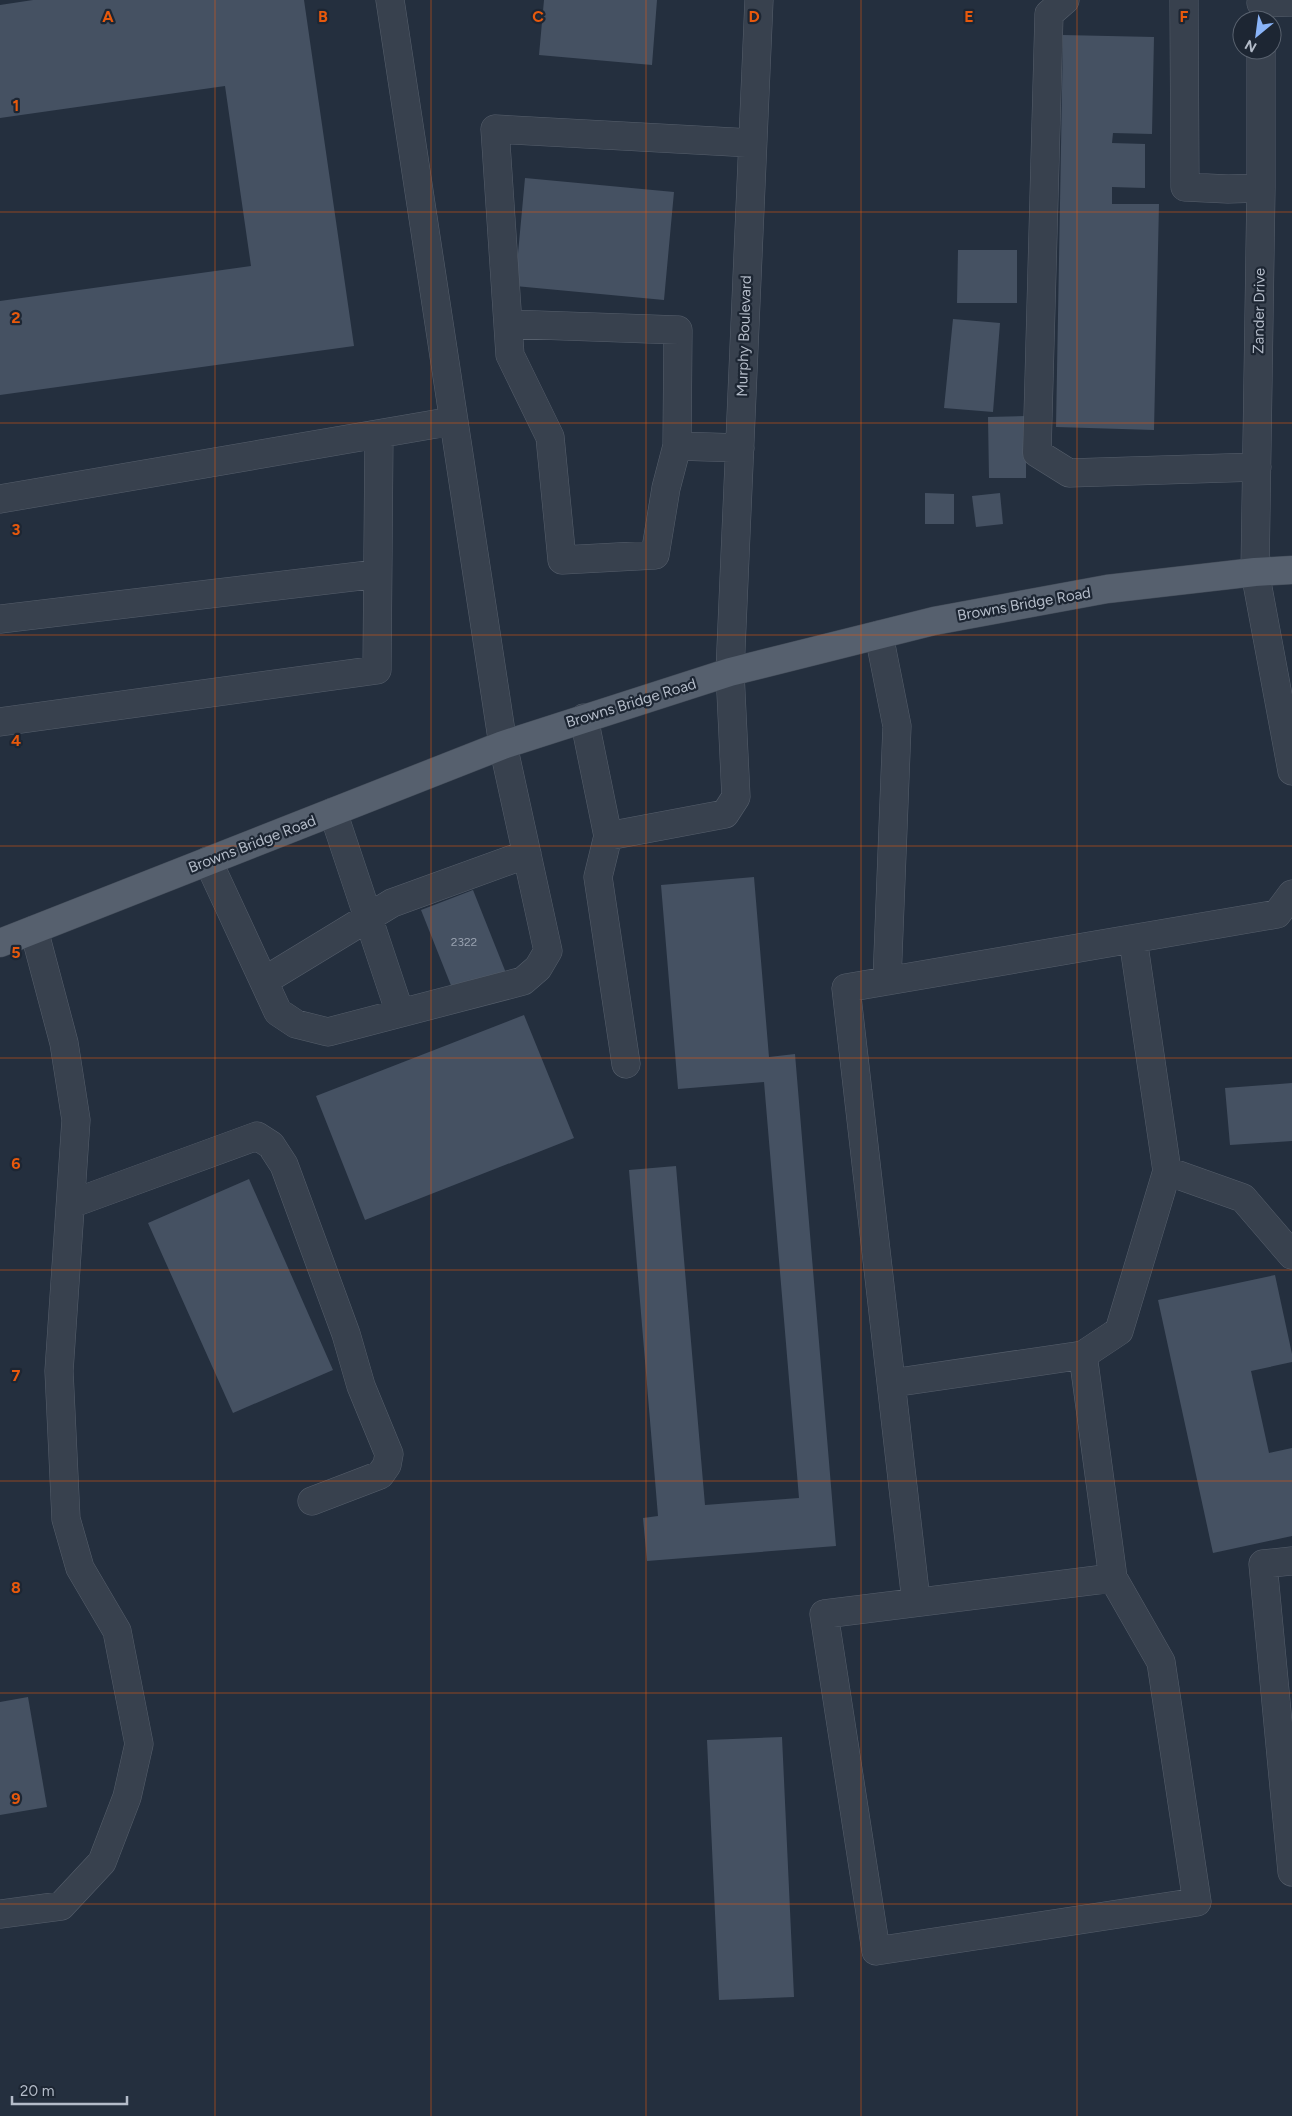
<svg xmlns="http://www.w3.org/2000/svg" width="1292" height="2116" font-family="Figtree,sans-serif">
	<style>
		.building { fill: #455162 }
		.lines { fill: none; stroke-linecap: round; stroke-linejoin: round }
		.minor-casing { stroke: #565f6c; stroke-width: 29 }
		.major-casing { stroke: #414a57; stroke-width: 29 }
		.minor { stroke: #38414e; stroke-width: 28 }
		.major { stroke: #56606e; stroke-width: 28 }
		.grid { fill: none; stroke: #e8590c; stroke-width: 1; stroke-opacity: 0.55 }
		.labels { text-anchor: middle; stroke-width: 4.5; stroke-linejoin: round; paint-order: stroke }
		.number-label { font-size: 12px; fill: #98a1af }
		.street-label { font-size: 15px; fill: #b4bcc9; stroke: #1d2633 }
		.grid-label { font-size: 16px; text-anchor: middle; font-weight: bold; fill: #e8590c; stroke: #1d2633; stroke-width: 4.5; stroke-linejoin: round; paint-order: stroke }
	</style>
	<rect width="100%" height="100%" fill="#242f3e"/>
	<!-- building -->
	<path class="building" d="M33,0h271l50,346 -354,49v-94l251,-35 -26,-180 -225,32v-113z
		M544,0h113l-5,65 -113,-10z
		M1063,35l91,2 -2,97 -39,-1 -1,10 33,1v44l-33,-1v17h47l-5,226 -98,-3z
		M525,178l149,14 -10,108 -149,-14z
		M958,250h59v53h-60z
		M953,319l47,4 -7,89 -49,-4z
		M1026,416v62h-37l-1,-61z
		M925,493l29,1v30h-29z
		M1000,493l3,31 -27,3 -4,-31z
		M754,877l15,180 26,-3 41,492 -189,15 -4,-43 15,-2 -29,-346 47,-4 29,339 94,-7 -35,-416 -86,7 -17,-204z
		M473,890l33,83 -52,20 -33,-83z
		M524,1015l50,123 -209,82 -49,-124z
		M1292,1083v58l-62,4 -5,-57z
		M249,1179l84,191 -100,43 -85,-190z
		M1275,1275l17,79v8l-41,9 18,82 23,-5v88l-79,17 -55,-253z
		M28,1697l19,110 -47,8v-113z
		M782,1737l12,260 -75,3 -12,-260z"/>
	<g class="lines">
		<!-- minor casing -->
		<g class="minor-casing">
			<path id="minor" d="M1065,0l-16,14 -12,439 32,20 188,-6
				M1184,0l1,187 43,2 33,-1
				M1261,3l31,-1
				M1261,50v138l-6,384 37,199
				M509,324l169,6 -1,116 -11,42 -11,67 -93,5 -12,-123 -40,-82 -15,-226 256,14
				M677,446l63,2
				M0,499l453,-78
				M0,619l377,-45
				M879,635l18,91 -10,255
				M584,718l24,118 117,-22 11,-17 -6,-125 29,-672
				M0,722l377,-52 2,-236
				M333,812l67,201
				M608,836l-10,41 28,187
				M208,861l70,151 18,12 32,8 195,-51 15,-13 10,-17 -45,-206 -113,-745
				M264,981l128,-78 135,-49
				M1167,1171l76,27 49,57
				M71,1204l186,-68 14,9 13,20 62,169 15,52 28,68 -2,11 -7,10 -68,26
				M1083,1355l30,223 48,84 36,240 -321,49 -52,-337 289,-36
				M892,1383l191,-28 36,-24 48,-160 -34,-232
				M1292,1561l-29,3 29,308
				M916,1601l-70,-613 431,-74 15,-20
				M0,1914l61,-8 41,-44 25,-65 12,-53 -22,-113 -37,-63 -14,-49 -7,-148 17,-251 -12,-77 -30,-113"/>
		</g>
		<!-- major casing -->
		<g class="major-casing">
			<path id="major" d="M0,943l503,-198 227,-73 204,-51 173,-32 148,-17 37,-2"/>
		</g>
		<!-- minor -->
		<use href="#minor" class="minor"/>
		<!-- major -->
		<use href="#major" class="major"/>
	</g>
	<!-- grid -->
	<path class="grid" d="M215,0v2116M431,0v2116M646,0v2116M861,0v2116M1077,0v2116M0,212h1292M0,423h1292M0,635h1292M0,846h1292M0,1058h1292M0,1270h1292M0,1481h1292M0,1693h1292M0,1904h1292"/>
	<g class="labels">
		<!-- number labels -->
		<g class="number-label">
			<text x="464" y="946">2322</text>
		</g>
		<!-- street labels -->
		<g class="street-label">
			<text transform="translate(1259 311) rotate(-89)" y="5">Zander Drive</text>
			<text transform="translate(744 336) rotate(-88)" y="5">Murphy Boulevard</text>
			<text transform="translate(1024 604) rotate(-10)" y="5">Browns Bridge Road</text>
			<text transform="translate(631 703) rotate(-17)" y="5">Browns Bridge Road</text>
			<text transform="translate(252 844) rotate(-21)" y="5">Browns Bridge Road</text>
		</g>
	</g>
	<g class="grid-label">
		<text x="108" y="22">A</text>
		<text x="323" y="22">B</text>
		<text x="538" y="22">C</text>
		<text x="754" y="22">D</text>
		<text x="969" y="22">E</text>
		<text x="1184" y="22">F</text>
		<text x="16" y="111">1</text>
		<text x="16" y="323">2</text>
		<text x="16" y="535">3</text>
		<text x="16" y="746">4</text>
		<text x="16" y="958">5</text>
		<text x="16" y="1169">6</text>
		<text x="16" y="1381">7</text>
		<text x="16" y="1593">8</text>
		<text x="16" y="1804">9</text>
	</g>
	<!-- north arrow -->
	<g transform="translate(1257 35) rotate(209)"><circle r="24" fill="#1d2633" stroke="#59626f"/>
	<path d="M0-4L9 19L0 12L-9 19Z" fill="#8ab4f8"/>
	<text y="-8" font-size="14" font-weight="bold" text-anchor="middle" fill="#b4bcc9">N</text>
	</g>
	<!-- scale -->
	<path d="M12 2096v8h115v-8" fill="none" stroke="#b4bcc9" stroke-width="2.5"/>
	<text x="20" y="2096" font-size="15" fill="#b4bcc9" stroke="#1d2633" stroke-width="4" paint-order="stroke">20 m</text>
</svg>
